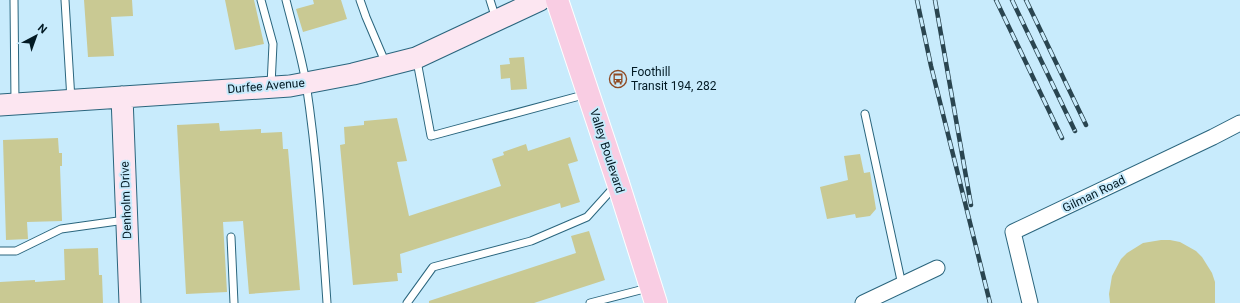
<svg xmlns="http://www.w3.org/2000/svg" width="1240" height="303" font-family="Roboto,sans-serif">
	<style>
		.building { fill: #c9c993 }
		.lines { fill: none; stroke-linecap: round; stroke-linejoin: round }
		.lane-casing { stroke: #2a657d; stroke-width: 9 }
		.street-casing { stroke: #2a657d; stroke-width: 17 }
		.secondary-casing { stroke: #2a657d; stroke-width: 23 }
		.primary-casing { stroke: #fff; stroke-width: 24 }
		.lane { stroke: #fff; stroke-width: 7 }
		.street { stroke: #fff; stroke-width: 15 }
		.secondary { stroke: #fce6f1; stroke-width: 21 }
		.primary { stroke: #f9cde3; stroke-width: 22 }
		.rail-casing { stroke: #2a4550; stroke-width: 4.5 }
		.rail { stroke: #c8ebfc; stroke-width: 3; stroke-dasharray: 9; stroke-linecap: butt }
		.labels { text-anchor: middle; stroke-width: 4; stroke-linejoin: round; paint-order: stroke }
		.poi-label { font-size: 12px; fill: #021a24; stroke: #c8ebfc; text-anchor: start }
		.street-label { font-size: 12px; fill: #021a24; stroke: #c8ebfc }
	</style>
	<rect width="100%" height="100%" fill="#c8ebfc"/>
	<!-- building -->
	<path class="building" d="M84,0h48l1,16 -22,1 3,39 -26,1z
		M225,0h29l10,44 -29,6z
		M313,0h28l6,19 -44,13 -7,-23 18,-5z
		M524,57l3,32 -16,1 -1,-12 -9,1 -1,-14 10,-1 -1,-6z
		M397,118l10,43 -10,1 12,54 92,-30 -9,-27 12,-4 -1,-3 23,-8 2,7 42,-14 8,24 -10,3 12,38 -19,6 -1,-5 -160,51 2,19h-5l1,8 -45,4 -13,-140 5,-1 -1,-17 20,-2v-4z
		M219,123l1,8 41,-2v4l21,-1 1,17h5l12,141 -51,4 -6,-73 -20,1 4,70 -41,2 -9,-169z
		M58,138l1,15h3v13h-2l2,55 -35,1 1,17 -22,1 -3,-100z
		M860,154l4,19 6,-1 6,37 -6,7 -14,2 -1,-4 -28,5 -7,-32 28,-7 -4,-24z
		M589,231l16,49 -71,23h-105v-2l147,-48 -5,-17z
		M1161,240h9l10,2 16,9 6,6 10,16 3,9v21h-105l-1,-9 3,-18 9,-17 6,-6 16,-10z
		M98,248l1,27h3l1,28h-103v-21l35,-2v2l30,-2 -1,-31z"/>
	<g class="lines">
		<!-- lane casing -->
		<g class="lane-casing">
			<path id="lane" d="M14,0l1,102
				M65,0l6,100
				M261,0l12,44 -2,41
				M286,0c7,28 15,54 20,83 11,73 16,146 21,220
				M360,0l6,17 20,47
				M490,0l6,19
				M417,61l14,75 156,-42
				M865,114l37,171
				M231,237l3,66
				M0,251h16l45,-22 64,-9
				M407,303l26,-36 98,-26 56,-24 28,-31
				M590,303l58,-15"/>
		</g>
		<!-- street casing -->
		<g class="street-casing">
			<path id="street" d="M863,303l74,-35
				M1030,303l-17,-71 200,-95 27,-14"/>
		</g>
		<!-- secondary casing -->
		<g class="secondary-casing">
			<path id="secondary" d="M122,97l8,206
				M0,105l290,-19 63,-12 63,-16 124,-58"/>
		</g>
		<!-- primary casing -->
		<g class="primary-casing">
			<path id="primary" d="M557,0l61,183 38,120"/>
		</g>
		<!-- lane -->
		<use href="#lane" class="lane"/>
		<!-- street -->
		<use href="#street" class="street"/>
		<!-- secondary -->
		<use href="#secondary" class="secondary"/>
		<!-- primary -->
		<use href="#primary" class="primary"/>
		<!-- rail casing -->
		<g class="rail-casing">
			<path id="rail" d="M917,0l14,66 59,237
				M935,0l36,205
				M996,0l66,138
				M1012,0l63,131
				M1026,0l60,125"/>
		</g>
		<!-- rail -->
		<use href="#rail" class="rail"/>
	</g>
	<!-- icons -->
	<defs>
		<g id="bus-ring" transform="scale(0.9)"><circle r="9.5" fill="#c8ebfc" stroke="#904a23" stroke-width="1.5"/><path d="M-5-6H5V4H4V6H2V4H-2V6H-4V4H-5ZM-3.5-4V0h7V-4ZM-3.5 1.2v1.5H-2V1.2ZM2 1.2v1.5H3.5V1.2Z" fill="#904a23"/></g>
	</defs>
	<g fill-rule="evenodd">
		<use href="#bus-ring" x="618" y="79"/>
	</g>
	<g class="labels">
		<!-- poi labels -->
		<g class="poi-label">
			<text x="631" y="76">Foothill<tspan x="631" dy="14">Transit 194, 282</tspan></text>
		</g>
		<!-- street labels -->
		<g class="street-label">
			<text transform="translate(266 86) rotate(-5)" y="4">Durfee Avenue</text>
			<text transform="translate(607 151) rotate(72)" y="4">Valley Boulevard</text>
			<text transform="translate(1094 194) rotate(-26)" y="4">Gilman Road</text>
			<text transform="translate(126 200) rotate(-92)" y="4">Denholm Drive</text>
		</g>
	</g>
	<!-- north arrow -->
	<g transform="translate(36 36) rotate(41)" stroke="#c8ebfc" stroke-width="3" paint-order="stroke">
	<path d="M0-3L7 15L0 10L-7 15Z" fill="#021a24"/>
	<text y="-6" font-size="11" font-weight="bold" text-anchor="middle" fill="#021a24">N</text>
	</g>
</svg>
